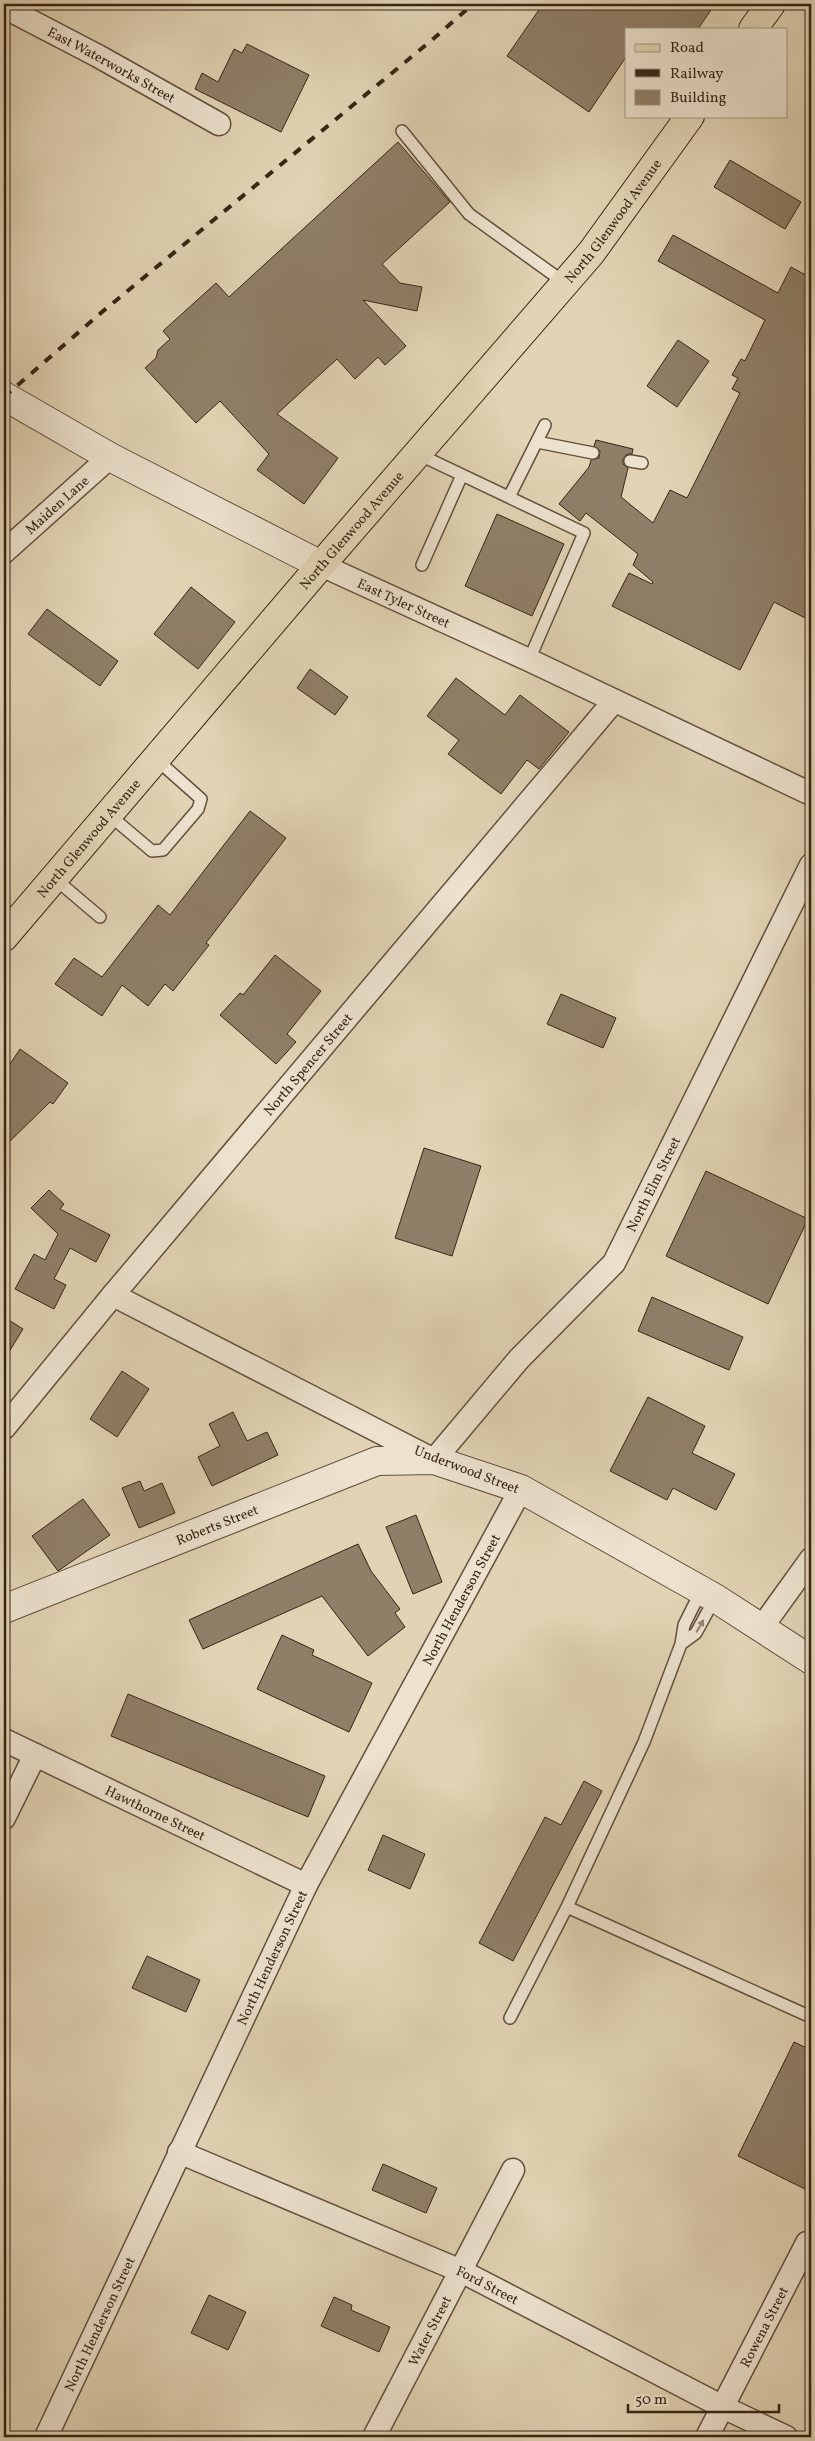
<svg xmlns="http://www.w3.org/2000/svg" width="815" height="2441" font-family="Vollkorn,serif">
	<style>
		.building { fill: #8f7f68; stroke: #372515 }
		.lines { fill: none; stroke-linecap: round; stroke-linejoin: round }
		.service-casing { stroke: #62503d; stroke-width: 14 }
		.minor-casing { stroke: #62503d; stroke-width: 25 }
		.tertiary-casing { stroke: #62503d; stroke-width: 30 }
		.primary-casing { stroke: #372515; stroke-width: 30 }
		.service { stroke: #ece2ce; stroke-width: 11 }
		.minor { stroke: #ece2ce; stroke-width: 22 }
		.tertiary { stroke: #ece2ce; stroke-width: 28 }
		.primary { stroke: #e1d3b4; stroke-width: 28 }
		.rail { stroke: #372515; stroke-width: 4; stroke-dasharray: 9 9; stroke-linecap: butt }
		.oneway { fill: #928472 }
		.labels { text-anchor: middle; stroke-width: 4.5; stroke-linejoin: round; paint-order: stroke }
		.street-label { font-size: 14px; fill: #372515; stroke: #ece2ce }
	</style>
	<rect width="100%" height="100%" fill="#e1d3b4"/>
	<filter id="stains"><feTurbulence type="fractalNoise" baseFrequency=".004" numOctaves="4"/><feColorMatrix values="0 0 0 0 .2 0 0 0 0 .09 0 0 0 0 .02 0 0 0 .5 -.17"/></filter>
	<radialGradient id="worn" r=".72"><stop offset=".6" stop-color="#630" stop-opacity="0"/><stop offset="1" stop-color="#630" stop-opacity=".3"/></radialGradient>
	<!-- building -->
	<path class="building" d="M543,4h172l-17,25h-72v28l-37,55 -82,-56z
		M247,44l62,31 -28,57 -86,-43 7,-16 16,9 16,-33 8,4z
		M398,142l52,60 -68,62 18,19 22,4 -5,24 -54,-11 43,46 -21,19 -7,-8 -23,22 -18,-20 -60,55 61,44 -34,46 -47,-34 12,-16 -49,-53 -24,22 -51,-55 11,-10 2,-8 12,-11 -7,-8 53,-48 13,14z
		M730,160l71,42 -16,27 -71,-42z
		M673,235l105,58 13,-26 20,11v343l-37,-19 -34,68 -128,-64 17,-33 23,11 1,-2 -20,-17 5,-11 -52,-41 -6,8 -21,-17 30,-37 2,-7 8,-2 1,-7 -6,-5 2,-6 37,9 -1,5h-5l-4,5v5l5,4 -7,29 32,26 17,-33 17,8 53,-105 -8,-4 6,-11 -6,-3 9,-16 4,2 20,-41 -107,-59z
		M678,340l31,21 -32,46 -30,-21z
		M497,514l67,30 -32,72 -67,-30z
		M191,587l44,35 -37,47 -44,-35z
		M47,609l71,52 -18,25 -72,-52z
		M310,669l38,28 -13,18 -38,-27z
		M456,678l49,37 15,-20 49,37 -30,37 -12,-9 -26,34 -53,-40 11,-14 -32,-24z
		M250,811l36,27 -80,105 3,2 -36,46 -8,-7 -17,22 -26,-21 -20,31 -47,-32 19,-26 28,19 56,-72 12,10z
		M275,955l46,36 -34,43 9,8 -20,22 -56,-49 20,-22 3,2z
		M561,994l55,24 -13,30 -56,-24z
		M20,1049l48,34 -15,21 -3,-2 -46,45v-74z
		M424,1148l57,18 -29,90 -57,-18z
		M706,1171l102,48 -40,85 -102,-48z
		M49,1190l15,14 -4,5 50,26 -14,27 -26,-14 -16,31 12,6 -12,24 -39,-20 19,-35 11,6 13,-26 -27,-26z
		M652,1297l91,40 -14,33 -91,-39z
		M4,1317l19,12 -19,31z
		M122,1371l27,18 -32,48 -27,-18z
		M648,1397l57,29 -13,27 43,21 -19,36 -43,-22 -6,12 -57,-29z
		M233,1412l14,29 20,-9 11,23 -66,31 -14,-29 22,-11 -11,-22z
		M140,1481l4,10 18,-8 13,30 -36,15 -17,-40z
		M83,1499l27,36 -52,36 -26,-35z
		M416,1515l26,67 -29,12 -27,-67z
		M358,1544l13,27 29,38 -5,4 10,14 -37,29 -46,-60 -119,53 -14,-29z
		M282,1635l32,15 -2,5 60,28 -23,49 -92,-43z
		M128,1694l197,82 -17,41 -197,-81z
		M584,1781l18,10 -89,170 -34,-18 66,-126 16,8z
		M383,1835l42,19 -15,35 -42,-19z
		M147,1956l53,24 -14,32 -54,-24z
		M794,2042l17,8v142l-73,-36z
		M383,2164l54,24 -11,25 -54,-23z
		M209,2295l37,17 -18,38 -37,-17z
		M334,2297l18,8 -1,5 39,17 -11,25 -58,-26z"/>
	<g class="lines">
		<!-- service casing -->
		<g class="service-casing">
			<path id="service" d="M402,131l67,83 96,69
				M537,442l56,11
				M418,454l166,79 -55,127
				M630,461l12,2
				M509,497l36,-72
				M422,565l40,-90
				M108,814l44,37 11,-1 35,-41 3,-10 -45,-40
				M54,878l46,39
				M701,1591l-17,34 -3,19 15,-11 19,-35
				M567,1907l77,-165 37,-98
				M510,2018l57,-111 244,110"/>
		</g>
		<!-- minor casing -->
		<g class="minor-casing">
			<g id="minor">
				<path id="s1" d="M4,7l94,49 121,68"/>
				<path id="s2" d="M4,552l106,-95"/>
				<path id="s3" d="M321,565l208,95 282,134"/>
				<path id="s4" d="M113,1295l321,165 85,-101 95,-96 197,-398"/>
				<path id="s5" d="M4,1428l109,-133 501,-594"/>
				<path d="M762,1627l49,-68"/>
				<path id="s6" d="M4,1740l302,145"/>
				<path d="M4,1818l31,-63"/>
				<path id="s7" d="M179,2152l282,119 262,136 63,30"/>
				<path id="s8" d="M46,2437l260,-552 215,-396"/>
				<path id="s9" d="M374,2437l139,-267"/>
				<path id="s10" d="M707,2437l100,-194"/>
			</g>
		</g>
		<!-- tertiary casing -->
		<g class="tertiary-casing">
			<g id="tertiary">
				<path d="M4,396l106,61 211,108"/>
				<path id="s11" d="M4,1609l373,-148 57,-1 87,29 194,109 96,62"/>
			</g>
		</g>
		<!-- primary casing -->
		<g class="primary-casing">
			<g id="primary">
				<path d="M753,29l18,-25"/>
				<path id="s12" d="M4,937l317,-372 270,-312 99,-137"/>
			</g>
		</g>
		<!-- service -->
		<use href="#service" class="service"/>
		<!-- minor -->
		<use href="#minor" class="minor"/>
		<!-- tertiary -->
		<use href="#tertiary" class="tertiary"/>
		<!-- primary -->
		<use href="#primary" class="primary"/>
		<!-- rail -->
		<path class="rail" d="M4,397l98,-85 330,-272 41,-36"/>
	</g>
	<!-- one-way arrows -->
	<defs><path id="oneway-solid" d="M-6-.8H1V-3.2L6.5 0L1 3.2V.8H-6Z" transform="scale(1.25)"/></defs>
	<use class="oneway" href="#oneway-solid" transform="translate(700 1626) rotate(-60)"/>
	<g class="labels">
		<!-- street labels -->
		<g class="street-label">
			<text dy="5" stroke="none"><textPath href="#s1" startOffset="122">East Waterworks Street</textPath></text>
			<text dy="5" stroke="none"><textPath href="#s12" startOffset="940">North Glenwood Avenue</textPath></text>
			<text dy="5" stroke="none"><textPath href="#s2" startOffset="71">Maiden Lane</textPath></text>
			<text dy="5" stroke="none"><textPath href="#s12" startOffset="535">North Glenwood Avenue</textPath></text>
			<text dy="5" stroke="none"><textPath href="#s3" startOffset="91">East Tyler Street</textPath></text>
			<text dy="5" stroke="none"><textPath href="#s12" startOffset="130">North Glenwood Avenue</textPath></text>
			<text dy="5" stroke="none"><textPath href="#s5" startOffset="474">North Spencer Street</textPath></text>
			<text dy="5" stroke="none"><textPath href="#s4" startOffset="716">North Elm Street</textPath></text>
			<text transform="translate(467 1469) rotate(21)" y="5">Underwood Street</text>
			<text dy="5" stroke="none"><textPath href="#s11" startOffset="229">Roberts Street</textPath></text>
			<text dy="5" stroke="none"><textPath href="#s8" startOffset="935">North Henderson Street</textPath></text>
			<text dy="5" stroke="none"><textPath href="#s6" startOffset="168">Hawthorne Street</textPath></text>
			<text dy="5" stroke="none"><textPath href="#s8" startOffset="530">North Henderson Street</textPath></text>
			<text dy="5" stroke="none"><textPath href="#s7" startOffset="336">Ford Street</textPath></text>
			<text dy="5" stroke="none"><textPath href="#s8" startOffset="125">North Henderson Street</textPath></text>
			<text dy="5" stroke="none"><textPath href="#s10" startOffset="124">Rowena Street</textPath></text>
			<text dy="5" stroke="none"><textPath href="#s9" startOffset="120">Water Street</textPath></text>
		</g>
	</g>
	<!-- margin -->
	<rect width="815" height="2441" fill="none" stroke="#e1d3b4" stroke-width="20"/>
	<rect x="5" y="5" width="805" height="2431" fill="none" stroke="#372515" stroke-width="2.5"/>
	<rect x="10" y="10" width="795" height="2421" fill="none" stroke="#372515"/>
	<!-- legend -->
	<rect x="625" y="28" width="162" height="90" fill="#ece2ce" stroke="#a49684"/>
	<rect x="635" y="44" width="25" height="8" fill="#e1d3b4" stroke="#a49684"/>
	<text x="670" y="52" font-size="15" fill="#372515">Road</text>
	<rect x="635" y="69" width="25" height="8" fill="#372515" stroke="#a49684"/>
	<text x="670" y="78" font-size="15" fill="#372515">Railway</text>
	<rect x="635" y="90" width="25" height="15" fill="#8f7f68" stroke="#a49684"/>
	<text x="670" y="102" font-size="15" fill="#372515">Building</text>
	<!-- scale -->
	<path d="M628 2404v8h151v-8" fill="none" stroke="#372515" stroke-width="2.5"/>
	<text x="635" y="2404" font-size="15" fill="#372515" stroke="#ece2ce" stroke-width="4" paint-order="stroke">50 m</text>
	<rect width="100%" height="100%" filter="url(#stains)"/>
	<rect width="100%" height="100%" fill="url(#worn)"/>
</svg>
